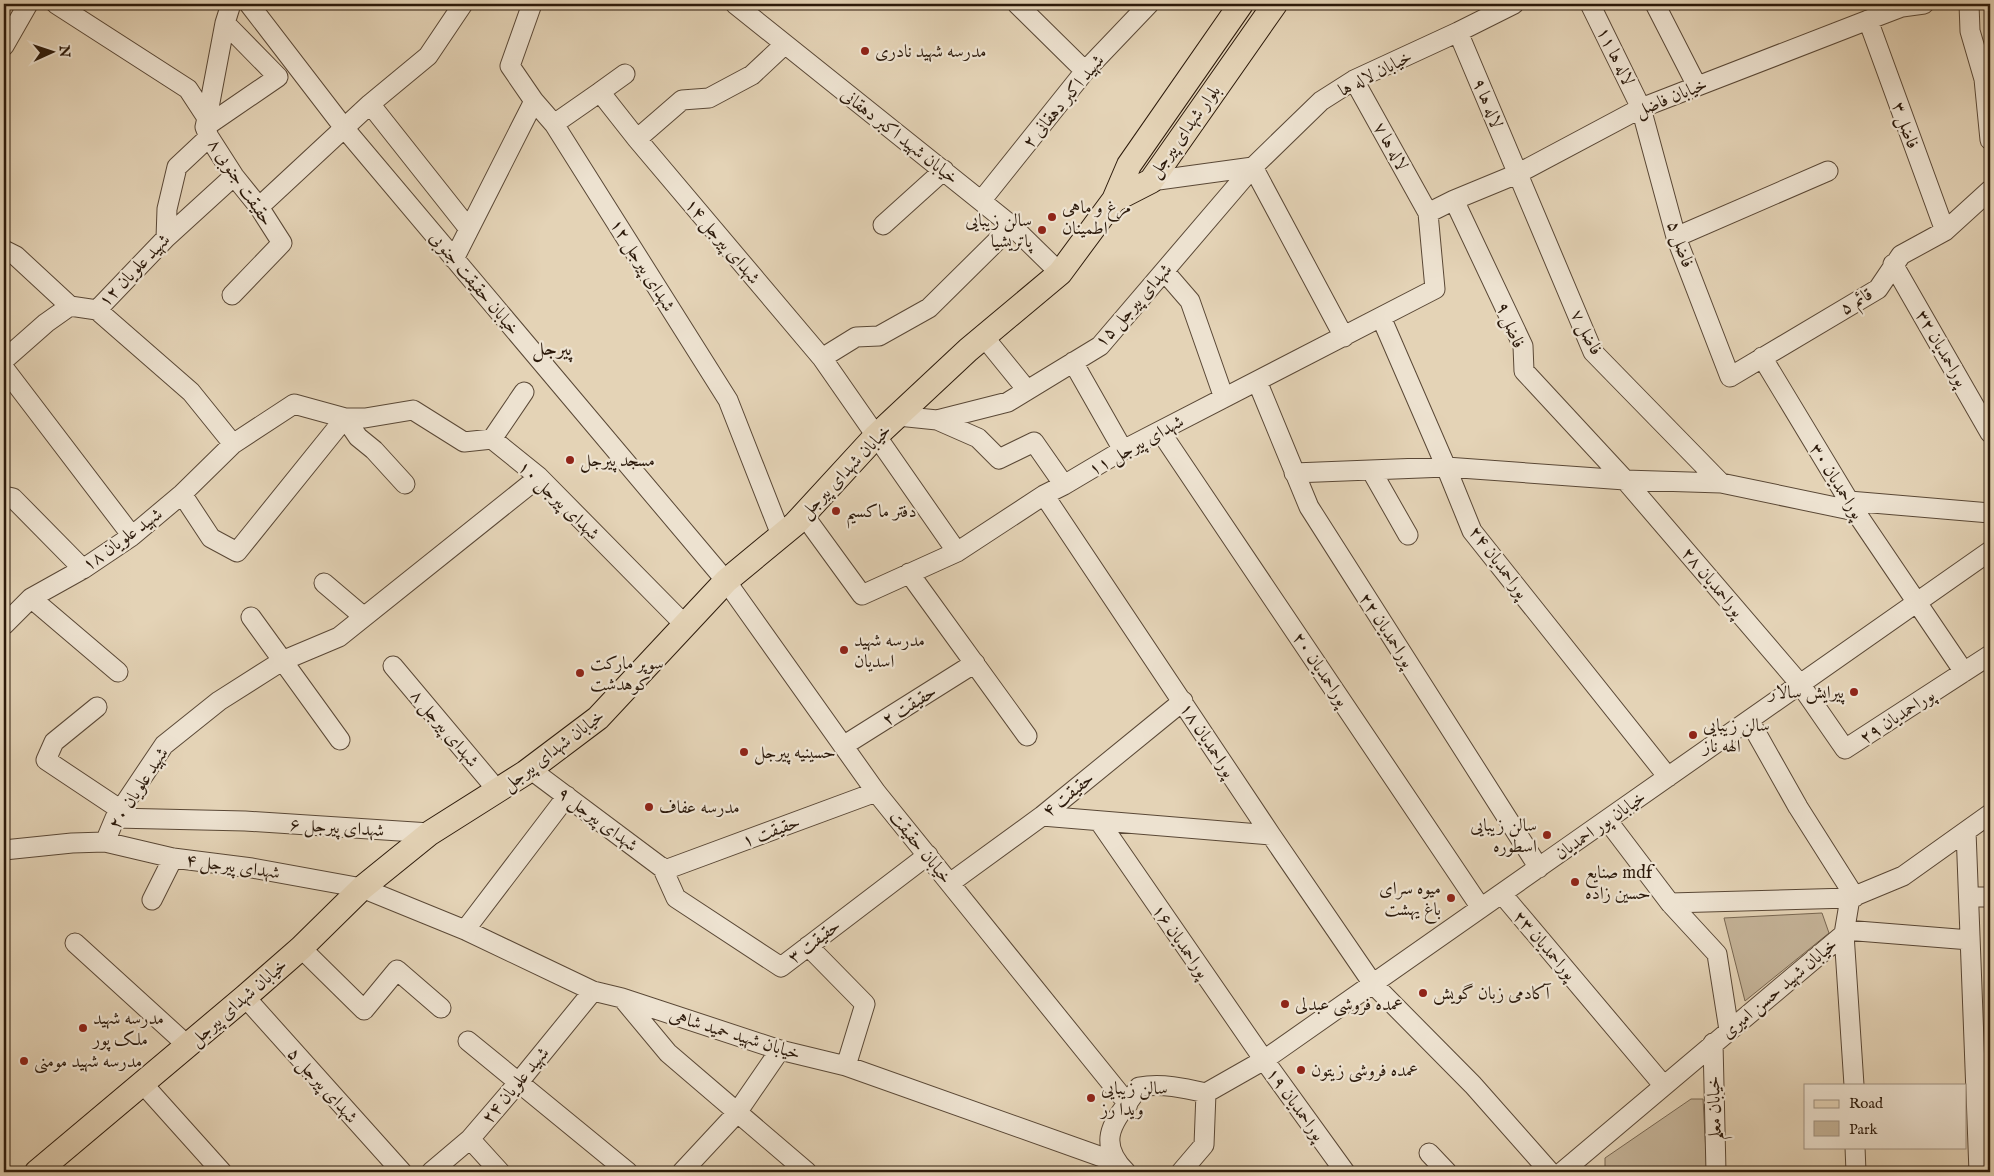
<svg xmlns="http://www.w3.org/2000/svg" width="1994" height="1176" font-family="'IM FELL English',Amiri,serif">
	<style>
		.green { fill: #c5b499; stroke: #786752 }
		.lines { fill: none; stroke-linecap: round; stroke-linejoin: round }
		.minor-casing { stroke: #5a4836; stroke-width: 21 }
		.major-casing { stroke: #2c1a0b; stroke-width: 26 }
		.minor { stroke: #ede2d0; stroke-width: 19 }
		.major { stroke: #e4d3b6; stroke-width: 24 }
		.poi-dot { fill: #8f2418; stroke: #ede2d0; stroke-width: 2 }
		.labels { text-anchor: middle; stroke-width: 4.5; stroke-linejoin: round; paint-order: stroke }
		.poi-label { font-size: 18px; fill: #2c1a0b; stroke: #ede2d0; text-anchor: start }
		.street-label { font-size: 18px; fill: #2c1a0b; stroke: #ede2d0 }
		.quarter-label { font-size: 20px; fill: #2c1a0b; stroke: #ede2d0 }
	</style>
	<rect width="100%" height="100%" fill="#e4d3b6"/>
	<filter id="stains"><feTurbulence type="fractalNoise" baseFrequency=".004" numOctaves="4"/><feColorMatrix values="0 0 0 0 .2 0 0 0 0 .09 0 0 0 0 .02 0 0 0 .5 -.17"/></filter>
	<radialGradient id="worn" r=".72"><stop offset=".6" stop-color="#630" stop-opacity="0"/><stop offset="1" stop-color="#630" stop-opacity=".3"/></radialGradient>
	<!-- green -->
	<path class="green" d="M1822,913l7,20 -84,68 -21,-83z
		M1691,1099h12l4,73h-102v-14z"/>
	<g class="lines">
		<!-- minor casing -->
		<g class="minor-casing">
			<path id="minor" d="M56,4l132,85 19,29 -2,9 4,10 25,39 25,31 23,36 -50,52
				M249,4l96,125 381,452 150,211 252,312
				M532,4l-22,62 24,35 20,23 174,276 53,135
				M735,4l246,197 31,25 48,47
				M1017,4l68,67
				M1590,4l51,104 35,129 54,140 148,-88 23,-34 44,-24 45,-41
				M1655,4l42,82
				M1969,4l1,27 14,48 6,61
				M1868,20l77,211
				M1458,32l135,320 128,131
				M4,46l24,-42
				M600,92l25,-18
				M370,104l99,125
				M207,118l18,-95 6,-19
				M554,124l46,-32 37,47 185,219 135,194
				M205,127l73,-50 -53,-54
				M637,139l45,-39 27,-2 43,-23 32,-30
				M1253,167l91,170
				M1151,181l102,-14
				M1454,200l69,146 1,25 101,109 175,204 45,65 145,-94
				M981,201l104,-130 64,-67
				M259,207l111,-103 58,-48 35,-52
				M1428,213l26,-13 63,-26 124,-66 227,-88 34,-13 22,-3
				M883,225l61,-55
				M1676,237l152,-66
				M166,238l1,-29 10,-42 32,-30
				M4,250l12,6 54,50
				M454,259l80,-158
				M1893,264l97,169
				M1164,271l26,30 34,97
				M97,310l94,82 42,52 61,-40 51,14h20l48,-8 51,32 28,-3 47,38 147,149
				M1381,317l65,150 26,64 196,246
				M984,337l43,53
				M1762,357l93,154 109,161
				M822,358l34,-21 23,-1 50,-28 83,-82
				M4,360l42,-37 24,-17 27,4 69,-72 68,-62
				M1073,362l50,88
				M4,368l128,168
				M1257,381l52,126 230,361
				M898,416l39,4 71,-18 92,-56 153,-179 68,-66 33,-21 104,-48 56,-28
				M937,420l41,18 21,21 35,-17 30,43
				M1160,431l321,477
				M492,439l32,-47
				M1371,470l37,65
				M1294,473l152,-6 179,13 96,3 134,28
				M182,494l29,44 26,14 108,-134 13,19 16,13 31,34
				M1044,495l227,340 102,149 100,101 77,87
				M4,496l9,2 70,71
				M1849,501l141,12
				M803,514l59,81 95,-43 87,-57 20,-10 59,-35 312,-161 -7,-76 -74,-133
				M909,573l118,163
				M324,583l40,34
				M31,598l87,74
				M251,617l89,123
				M4,625l27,-27 52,-29 49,-33 50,-42 51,-50
				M393,666l105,125
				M97,707l-43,35 -8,18 75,50
				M1749,720l49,87 57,90
				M843,746l132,-83
				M530,769l135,101 211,-78
				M1042,816l229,19
				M115,818l130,3 185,12
				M1607,820l63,83 47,51 12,76
				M1099,821l165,239 81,112
				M1966,831l13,341
				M105,842l68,16 79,10 110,20 103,42 128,61 29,7 158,52 66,16 270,96
				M4,850l68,-7 33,-1 10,-24 49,-73 55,-44 63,-40 57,-24 200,-160
				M662,867l14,31 105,69 147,-112
				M950,883l92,-67 141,-115
				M1502,894l162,192
				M1969,897h21
				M152,900l21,-42
				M1670,903l180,-5
				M465,930l102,-134
				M1845,930l125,10
				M75,943l112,102
				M808,946l57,58 -19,62
				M301,948l63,62 33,-40 44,38
				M245,997l157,175
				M623,999l45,54 139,119
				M468,1041l160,131
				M1713,1043l3,129
				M143,1084l79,88
				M1854,1085l-10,-151 6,-36 53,-22 87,-62
				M1206,1093l58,-33 726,-509
				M470,1139l30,33
				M1855,1147l1,25
				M1429,1153l18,19
				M431,1172l39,-33 48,-56 75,-92
				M682,1172l54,-58 44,-64
				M1126,1172c-34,-34 -7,-55 13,-85 23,-4 45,1 67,6l-2,52 -23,27
				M1562,1172l282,-238"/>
		</g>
		<!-- major casing -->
		<g class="major-casing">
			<path id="major" d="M1114,200l37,-19 124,-177
				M37,1172l208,-175 56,-49 61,-60 68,-55 95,-60 73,-55 128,-137 69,-57 81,-88 92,-86 92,-77 54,-73 15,-35 112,-161"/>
		</g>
		<!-- minor -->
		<use href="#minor" class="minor"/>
		<!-- major -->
		<use href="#major" class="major"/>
	</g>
	<!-- markers -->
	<g class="poi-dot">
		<circle cx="865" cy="51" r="5"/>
		<circle cx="1052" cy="217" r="5"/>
		<circle cx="1042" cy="230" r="5"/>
		<circle cx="570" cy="460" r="5"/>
		<circle cx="836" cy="511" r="5"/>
		<circle cx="844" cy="650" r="5"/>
		<circle cx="580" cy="673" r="5"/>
		<circle cx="1854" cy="692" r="5"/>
		<circle cx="1693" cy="735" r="5"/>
		<circle cx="744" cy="752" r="5"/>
		<circle cx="649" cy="807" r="5"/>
		<circle cx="1547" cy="835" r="5"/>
		<circle cx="1575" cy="882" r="5"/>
		<circle cx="1451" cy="898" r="5"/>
		<circle cx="1423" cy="993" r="5"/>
		<circle cx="1285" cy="1004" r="5"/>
		<circle cx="83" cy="1028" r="5"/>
		<circle cx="24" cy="1061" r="5"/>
		<circle cx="1301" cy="1070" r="5"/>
		<circle cx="1091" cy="1098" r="5"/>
	</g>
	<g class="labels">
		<!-- poi labels -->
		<g class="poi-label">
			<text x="875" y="57">مدرسه شهید نادری</text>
			<text x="1062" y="213">مرغ و ماهی<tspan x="1062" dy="21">اطمینان</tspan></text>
			<text x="1032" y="226" text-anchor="end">سالن زیبایی<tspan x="1032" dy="21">پاتریشیا</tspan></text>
			<text x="580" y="466">مسجد پیرجل</text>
			<text x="846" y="517">دفتر ماکسیم</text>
			<text x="854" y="646">مدرسه شهید<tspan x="854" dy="21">اسدیان</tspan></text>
			<text x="590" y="669">سوپر مارکت<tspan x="590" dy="21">کوهدشت</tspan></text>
			<text x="1844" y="698" text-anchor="end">پیرایش سالار</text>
			<text x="1703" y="731">سالن زیبایی<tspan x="1703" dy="21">الهه ناز</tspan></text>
			<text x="754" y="758">حسینیه پیرجل</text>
			<text x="659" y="813">مدرسه عفاف</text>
			<text x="1537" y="831" text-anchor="end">سالن زیبایی<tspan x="1537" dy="21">اسطوره</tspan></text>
			<text x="1585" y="878">صنایع mdf<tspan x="1585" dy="21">حسین زاده</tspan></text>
			<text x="1441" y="894" text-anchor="end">میوه سرای<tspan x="1441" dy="21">باغ یهشت</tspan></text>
			<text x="1433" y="999">آکادمی زبان گویش</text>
			<text x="1295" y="1010">عمده فروشی عبدلی</text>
			<text x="93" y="1024">مدرسه شهید<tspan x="93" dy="21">ملک پور</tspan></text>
			<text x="34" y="1067">مدرسه شهید مومنی</text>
			<text x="1311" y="1076">عمده فروشی زیتون</text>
			<text x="1101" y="1094">سالن زیبایی<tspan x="1101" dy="21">ویدا رز</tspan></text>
		</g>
		<!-- street labels -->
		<g class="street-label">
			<text transform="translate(1616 56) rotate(64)" y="6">لاله ها ۱۱</text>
			<text transform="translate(1375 73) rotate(-27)" y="6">خیابان لاله ها</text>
			<text transform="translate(1671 97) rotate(-22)" y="6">خیابان فاضل</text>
			<text transform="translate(1063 101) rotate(-50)" y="6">شهید اکبر دهقانی ۲</text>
			<text transform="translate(1488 103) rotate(68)" y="6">لاله ها ۹</text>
			<text transform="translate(1906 125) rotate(70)" y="6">فاضل ۳</text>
			<text transform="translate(1184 131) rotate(-54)" y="6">بلوار شهدای پیرجل</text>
			<text transform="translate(900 136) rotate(38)" y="6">خیابان شهید اکبر دهقانی</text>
			<text transform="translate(1391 146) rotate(61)" y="6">لاله ها ۷</text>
			<text transform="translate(241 182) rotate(56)" y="6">حقیقت جنوبی ۸</text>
			<text transform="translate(723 241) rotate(50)" y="6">شهدای پیرجل ۱۴</text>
			<text transform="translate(1681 244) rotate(71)" y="6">فاضل ۵</text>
			<text transform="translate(643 265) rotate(58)" y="6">شهدای پیرجل ۱۲</text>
			<text transform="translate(134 270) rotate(-46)" y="6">شهید علویان ۱۲</text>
			<text transform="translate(475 283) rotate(50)" y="6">خیابان حقیقت جنوبی</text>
			<text transform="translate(1856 301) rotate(-31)" y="6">قائم ۵</text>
			<text transform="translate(1133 305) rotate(-48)" y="6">شهدای پیرجل ۱۵</text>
			<text transform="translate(1511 325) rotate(68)" y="6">فاضل ۹</text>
			<text transform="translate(1587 332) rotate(63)" y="6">فاضل ۷</text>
			<text transform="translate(1942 348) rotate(60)" y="6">پوراحمدیان ۳۲</text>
			<text transform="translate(1136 445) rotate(-29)" y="6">شهدای پیرجل ۱۱</text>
			<text transform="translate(845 471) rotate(-46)" y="6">خیابان شهدای پیرجل</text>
			<text transform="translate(1837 481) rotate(58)" y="6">پوراحمدیان ۳۰</text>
			<text transform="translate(559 500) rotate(44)" y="6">شهدای پیرجل ۱۰</text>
			<text transform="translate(122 539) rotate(-36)" y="6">شهید علویان ۱۸</text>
			<text transform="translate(1499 562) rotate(53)" y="6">پوراحمدیان ۲۴</text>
			<text transform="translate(1713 582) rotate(50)" y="6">پوراحمدیان ۲۸</text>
			<text transform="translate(1387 630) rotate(57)" y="6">پوراحمدیان ۲۲</text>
			<text transform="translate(1321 669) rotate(56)" y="6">پوراحمدیان ۲۰</text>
			<text transform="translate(909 705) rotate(-32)" y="6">حقیقت ۲</text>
			<text transform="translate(1897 716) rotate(-33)" y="6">پوراحمدیان ۲۹</text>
			<text transform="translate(445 728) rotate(50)" y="6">شهدای پیرجل ۸</text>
			<text transform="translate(1208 740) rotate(57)" y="6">پوراحمدیان ۱۸</text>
			<text transform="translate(553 750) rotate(-37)" y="6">خیابان شهدای پیرجل</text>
			<text transform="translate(138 788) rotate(-57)" y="6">شهید علویان ۲۰</text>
			<text transform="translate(1068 794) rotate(-39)" y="6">حقیقت ۴</text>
			<text transform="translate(598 819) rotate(37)" y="6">شهدای پیرجل ۹</text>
			<text transform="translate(1600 825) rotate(-35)" y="6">خیابان پور احمدیان</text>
			<text transform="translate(337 827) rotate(4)" y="6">شهدای پیرجل ۶</text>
			<text transform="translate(771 831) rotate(-20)" y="6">حقیقت ۱</text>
			<text transform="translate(921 847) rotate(51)" y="6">خیابان حقیقت</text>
			<text transform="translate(233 866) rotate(8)" y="6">شهدای پیرجل ۴</text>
			<text transform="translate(814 941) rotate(-37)" y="6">حقیقت ۳</text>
			<text transform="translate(1181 941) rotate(55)" y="6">پوراحمدیان ۱۶</text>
			<text transform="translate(1545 945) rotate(49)" y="6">پوراحمدیان ۲۳</text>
			<text transform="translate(1779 988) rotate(-40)" y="6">خیابان شهید حسن امیری</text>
			<text transform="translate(238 1002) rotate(-41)" y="6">خیابان شهدای پیرجل</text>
			<text transform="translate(735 1034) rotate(17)" y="6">خیابان شهید حمید شاهی</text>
			<text transform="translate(323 1085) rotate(48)" y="6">شهدای پیرجل ۵</text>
			<text transform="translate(515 1085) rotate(-50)" y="6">شهید علویان ۲۴</text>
			<text transform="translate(1296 1104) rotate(54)" y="6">پوراحمدیان ۱۹</text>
			<text transform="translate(1714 1108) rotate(-92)" y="6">خیابان معلم</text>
		</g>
		<!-- quarter labels -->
		<g class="quarter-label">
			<text x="552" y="355">پیرجل</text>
		</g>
	</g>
	<!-- margin -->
	<rect width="1994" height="1176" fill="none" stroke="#e4d3b6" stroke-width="20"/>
	<rect x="5" y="5" width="1984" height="1166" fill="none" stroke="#2c1a0b" stroke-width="2.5"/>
	<rect x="10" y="10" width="1974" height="1156" fill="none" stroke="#2c1a0b"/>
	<!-- legend -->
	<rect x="1804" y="1084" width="162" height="65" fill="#ede2d0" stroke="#a09281"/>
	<rect x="1814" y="1100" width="25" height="8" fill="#e4d3b6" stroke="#a09281"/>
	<text x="1849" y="1108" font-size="15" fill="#2c1a0b">Road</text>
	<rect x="1814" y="1121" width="25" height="15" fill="#c5b499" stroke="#a09281"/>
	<text x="1849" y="1134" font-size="15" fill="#2c1a0b">Park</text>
	<!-- north arrow -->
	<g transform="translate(52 52) rotate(87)" stroke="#ede2d0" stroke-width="4" paint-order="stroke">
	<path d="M0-4L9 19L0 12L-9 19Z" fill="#2c1a0b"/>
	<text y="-8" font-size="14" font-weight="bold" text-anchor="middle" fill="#2c1a0b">N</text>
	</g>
	<rect width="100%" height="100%" filter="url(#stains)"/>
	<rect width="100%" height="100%" fill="url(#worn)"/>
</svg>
